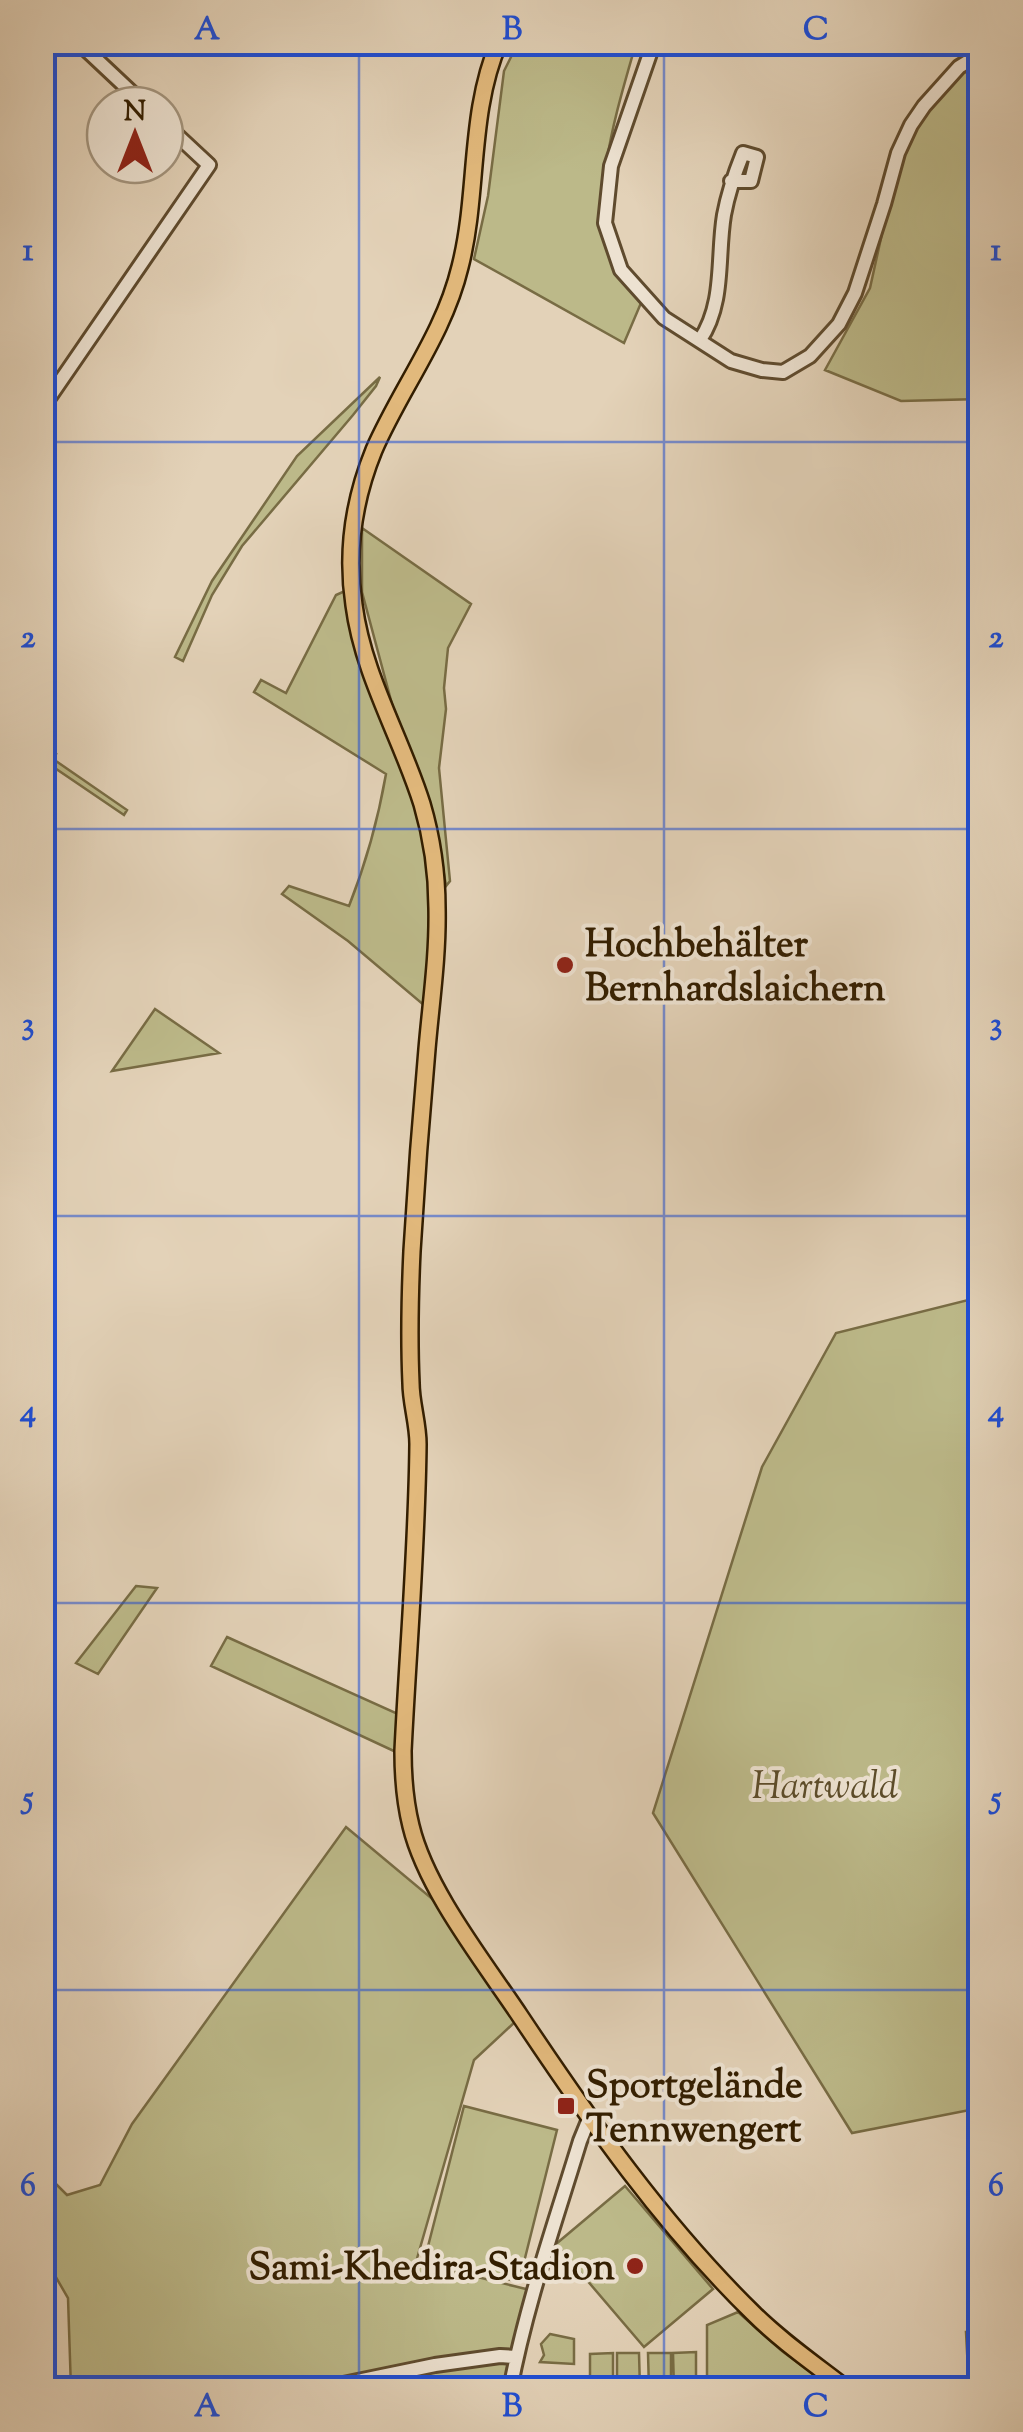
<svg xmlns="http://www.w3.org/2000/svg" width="1023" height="2432" font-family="'Sorts Mill Goudy',serif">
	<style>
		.green { fill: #bcb989; stroke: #786c44; stroke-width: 2.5 }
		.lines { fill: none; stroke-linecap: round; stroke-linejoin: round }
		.minor-casing { stroke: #5f4b2e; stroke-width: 18 }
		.major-casing { stroke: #331e00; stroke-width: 20 }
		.minor { stroke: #ede2d1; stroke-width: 12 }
		.major { stroke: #e2b97c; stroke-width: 15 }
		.grid { fill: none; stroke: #1d4ed8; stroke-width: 2.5; stroke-opacity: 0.55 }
		.poi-dot { fill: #8f2418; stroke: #ede2d1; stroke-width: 4 }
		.labels { text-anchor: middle; stroke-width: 8; stroke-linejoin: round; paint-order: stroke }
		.poi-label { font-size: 38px; font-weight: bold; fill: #331e00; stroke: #ede2d1; text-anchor: start }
		.park-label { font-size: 38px; font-style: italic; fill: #5c4c29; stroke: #ede2d1 }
		.neatline { fill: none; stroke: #1d4ed8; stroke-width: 4 }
		.grid-label { font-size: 32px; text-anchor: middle; font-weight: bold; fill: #1d4ed8 }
	</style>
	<rect width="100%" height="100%" fill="#e3d2b8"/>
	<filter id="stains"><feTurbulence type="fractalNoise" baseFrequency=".002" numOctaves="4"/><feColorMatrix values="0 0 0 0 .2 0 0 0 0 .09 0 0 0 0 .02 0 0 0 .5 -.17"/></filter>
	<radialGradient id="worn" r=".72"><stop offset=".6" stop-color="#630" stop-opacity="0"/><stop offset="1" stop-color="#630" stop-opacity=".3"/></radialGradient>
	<!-- green -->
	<path class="green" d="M518,43h118c-18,64 -49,157 -23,222 5,14 19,27 28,38l-17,40 -150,-84 14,-63 16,-125z
		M980,52v347l-79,2 -76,-31 45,-82 34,-154z
		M380,377l-4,9 -23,29 -111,131 -30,49 -29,66 -8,-4 37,-76 85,-125z
		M362,528l109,76 -23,44 -4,40 2,21 -7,59 11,113 -4,5 -6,-36 -21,-79 -23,-52 -34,-127z
		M345,591l66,197 19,75v76l-5,67 -77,-65 -66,-47 7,-8 60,20c17,-43 29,-86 37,-132l-132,-82 7,-12 25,13 50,-98z
		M42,747l14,7 -3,5 74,51 -3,5 -81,-55z
		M155,1009l64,44 -107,18z
		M980,1297v811l-128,25 -199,-320 109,-346 74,-134z
		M136,1586l21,2 -59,86 -22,-11z
		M227,1637l171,77 -2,38 -185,-86z
		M346,1827l90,75 80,119 -42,39 -58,202 114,28 -24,99h-435l-3,-91 -25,-43 -1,-85 25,25 33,-10 32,-61z
		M464,2106l93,24 -38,152 -94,-24z
		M625,2186l88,103 -69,58 -88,-103z
		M738,2312l44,39 51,38h-126v-64z
		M966,2332h14v57h-11z
		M550,2334l24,5v25l-34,-2 4,-7 -3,-11z
		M696,2352v37h-22l-1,-36z
		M613,2353v36h-23v-35z
		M617,2353h22l1,36h-23z
		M648,2353h23v36h-22z"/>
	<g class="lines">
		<!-- minor casing -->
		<g class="minor-casing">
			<path id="minor" d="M78,42l67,63
				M654,42l-43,124 -6,57 16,47 43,48 67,43 31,9 21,2 27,-16 29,-32 16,-31 29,-89 14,-51 13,-28 13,-19 35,-39 21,-13
				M700,340c25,-37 17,-83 24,-125 4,-22 11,-42 19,-62l14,4 -6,24h-20
				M42,408l167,-243 -44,-41
				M314,2390l121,-25 65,-9 16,1
				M510,2390c16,-85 45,-167 70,-249l9,-22"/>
		</g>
		<!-- major casing -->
		<g class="major-casing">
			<path id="major" d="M499,42c-31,72 -20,151 -39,225 -16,67 -59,121 -86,183 -20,49 -28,102 -20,155 9,70 47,132 68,199 10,34 15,69 15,104 1,48 -6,94 -10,141 -6,67 -11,134 -15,202 -2,43 -3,88 -1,132 0,20 7,40 7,61 -1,103 -10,205 -15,307 0,26 2,51 8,75 15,63 73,136 109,190 70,105 143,209 233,297 29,29 63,52 95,77"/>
		</g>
		<!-- minor -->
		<use href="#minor" class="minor"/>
		<!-- major -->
		<use href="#major" class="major"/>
	</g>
	<!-- grid -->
	<path class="grid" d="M359,42v2348M664,42v2348M42,442h938M42,829h938M42,1216h938M42,1603h938M42,1990h938"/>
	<!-- markers -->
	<g class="poi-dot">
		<circle cx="565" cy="965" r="10"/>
		<rect x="556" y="2096" width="20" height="20" rx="5"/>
		<circle cx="635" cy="2266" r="10"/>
	</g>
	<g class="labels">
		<!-- poi labels -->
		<g class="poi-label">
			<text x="585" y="956">Hochbehälter<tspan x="585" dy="44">Bernhardslaichern</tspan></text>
			<text x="586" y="2097">Sportgelände<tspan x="586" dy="44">Tennwengert</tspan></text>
			<text x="615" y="2279" text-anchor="end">Sami-Khedira-Stadion</text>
		</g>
		<!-- park labels -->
		<g class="park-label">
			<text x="825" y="1798">Hartwald</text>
		</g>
	</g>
	<!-- margin -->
	<rect width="1023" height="2432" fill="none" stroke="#e3d2b8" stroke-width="110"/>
	<!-- north arrow -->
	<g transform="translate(135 135)"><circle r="48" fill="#ede2d1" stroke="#a3947d" stroke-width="2.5"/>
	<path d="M0-8L18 38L0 25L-18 38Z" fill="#8f2418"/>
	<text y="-15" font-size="28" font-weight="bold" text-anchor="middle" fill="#331e00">N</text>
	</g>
	<rect x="55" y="55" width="913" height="2322" class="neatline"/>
	<g class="grid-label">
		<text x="207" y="39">A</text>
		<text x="512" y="39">B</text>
		<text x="816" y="39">C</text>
		<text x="28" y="260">1</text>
		<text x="996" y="260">1</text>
		<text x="28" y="647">2</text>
		<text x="996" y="647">2</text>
		<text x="28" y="1034">3</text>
		<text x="996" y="1034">3</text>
		<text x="28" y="1421">4</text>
		<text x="996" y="1421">4</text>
		<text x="28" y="1808">5</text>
		<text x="996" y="1808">5</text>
		<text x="28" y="2195">6</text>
		<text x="996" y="2195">6</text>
		<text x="207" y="2416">A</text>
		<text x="512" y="2416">B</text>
		<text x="816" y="2416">C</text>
	</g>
	<rect width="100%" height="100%" filter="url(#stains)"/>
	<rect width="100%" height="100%" fill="url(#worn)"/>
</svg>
